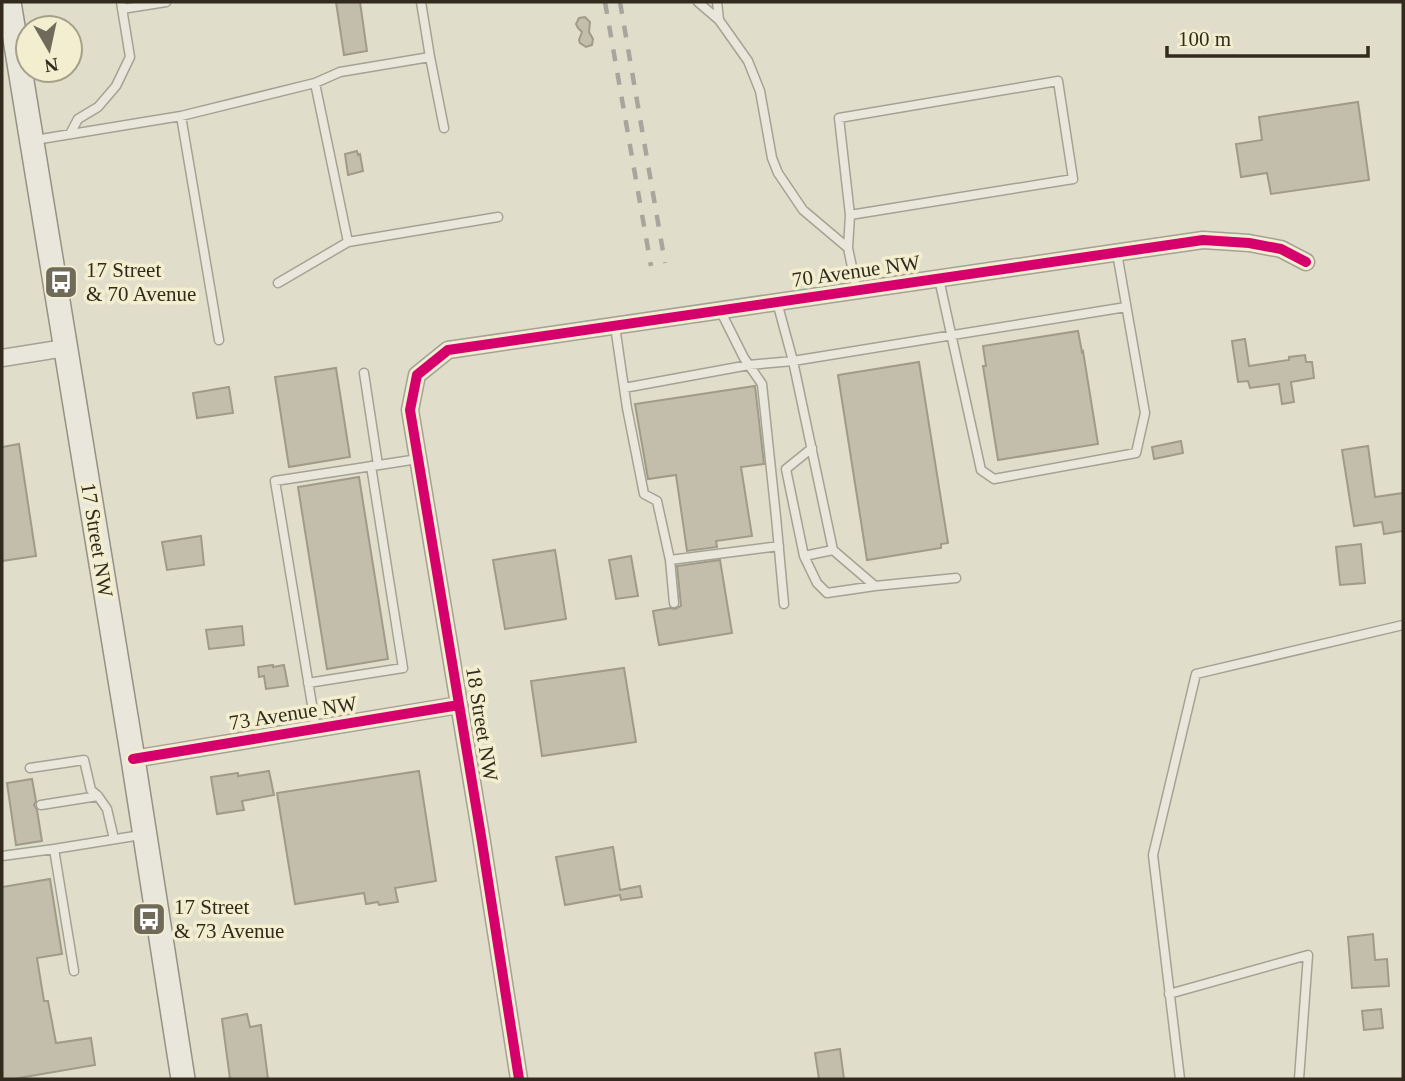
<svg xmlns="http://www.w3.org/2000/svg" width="1405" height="1081" font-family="'Times New Roman',serif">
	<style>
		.building { fill: #c3bdab; stroke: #a09a8a; stroke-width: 2 }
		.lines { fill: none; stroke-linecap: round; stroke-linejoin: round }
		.service-casing { stroke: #a5a294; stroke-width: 11 }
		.minor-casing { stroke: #a5a294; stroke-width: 19 }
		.secondary-casing { stroke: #959183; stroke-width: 26 }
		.service { stroke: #e9e7db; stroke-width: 8 }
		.minor { stroke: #e9e7db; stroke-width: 16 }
		.secondary { stroke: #e9e7db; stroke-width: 23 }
		.rail { stroke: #a8a69c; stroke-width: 4.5; stroke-dasharray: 12 12; stroke-linecap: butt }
		.cycleway-casing { stroke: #f2eecf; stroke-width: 15 }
		.cycleway { stroke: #d6006c; stroke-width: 10 }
		.labels { text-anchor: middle; stroke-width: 7; stroke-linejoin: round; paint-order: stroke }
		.poi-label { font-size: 21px; fill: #322b1d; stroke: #f2eecf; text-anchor: start }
		.street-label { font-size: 21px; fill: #322b1d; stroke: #f2eecf }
	</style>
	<rect width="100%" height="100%" fill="#e0deca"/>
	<!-- building -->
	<path class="building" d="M336,2h24l7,49 -23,4z
		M585,17l5,5 -1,10 4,7 -1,6 -6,2 -6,-4 -1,-3 3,-8 -4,-4 -2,-4 3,-6z
		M1358,102l11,78 -98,14 -4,-21 -26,4 -5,-33 26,-4 -3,-23z
		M357,151l1,4 2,-1 3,17 -15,4 -3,-21z
		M1078,331l4,21 1,-1 15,93 -100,16 -15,-94h3l-3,-20z
		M1245,339l4,27 40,-6v-3l16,-2 1,7h6l2,16 -23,4 3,20 -12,2 -3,-20 -29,4 -2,-7 -10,1 -6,-41z
		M919,362l29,181 -7,1v4l-74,12 -29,-185z
		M336,368l14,89 -61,10 -14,-90z
		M755,386l9,78 -23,3 11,69 -36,5 1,6 -30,4 -11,-76 -28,4 -13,-75z
		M229,387l4,26 -36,5 -4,-25z
		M1181,441l2,12 -29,6 -2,-12z
		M19,444l17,112 -34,5v-114z
		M1368,446l7,51 28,-4v38l-19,3 -2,-12 -28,4 -12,-76z
		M359,477l29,182 -61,10 -29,-182z
		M201,536l3,29 -37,5 -5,-28z
		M1361,544l4,39 -25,2 -4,-38z
		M555,550l11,69 -61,10 -12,-69z
		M631,556l7,40 -22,3 -7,-39z
		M720,560l12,73 -73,12 -6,-34 17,-3 5,1 6,-3 -4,-40z
		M242,626l2,19 -35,4 -3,-19z
		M273,665v2l11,-2 4,21 -22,3 -2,-13 -5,1 -1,-10z
		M624,668l12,74 -94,14 -11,-75z
		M269,771l5,24 -32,6 2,9 -27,4 -6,-37 27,-4v3z
		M419,771l17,110 -41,7 3,14 -19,3 -1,-3 -12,2 -2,-11 -69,11 -18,-111z
		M32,779l4,22 -2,4 3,5 5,31 -26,4 -9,-62z
		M613,847l7,43 20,-4 2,11 -21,3 -1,-5 -55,10 -9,-48z
		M50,879l12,75 -25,4 7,43h4l8,42 35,-5 4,27 -82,14h-11v-192z
		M1373,934l2,26 12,-1 2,27 -37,2 -4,-51z
		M1381,1009l2,19 -19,2 -2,-19z
		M247,1014l3,13 11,-2 7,54h-38l-8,-60z
		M840,1049l4,30h-25l-4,-26z"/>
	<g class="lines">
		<!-- service casing -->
		<g class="service-casing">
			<path id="service" d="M698,2l21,18 29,41 12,30 12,67 6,15 25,37 45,38 9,43
				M717,2l2,18
				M122,9l44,-7
				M430,57l14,71
				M315,83l33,159 150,-25
				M181,116l38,224
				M70,134l8,-15 20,-12 18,-21 14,-29 -9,-55
				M35,140l146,-24 134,-33 25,-11 90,-15 -9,-55
				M848,248l2,-33 -11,-97 219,-37 15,98 -223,36
				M939,279l42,191 13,9 142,-26 9,-40 -28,-160
				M278,283l70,-41
				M777,302l16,59 333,-54
				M720,310l24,48 18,26 14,133 8,87
				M615,326l9,62 125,-23 44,-4 40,189 42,36 81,-8
				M364,373l14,92
				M624,388l3,20 17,86 13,7 13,59 109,-14
				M833,550l-29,6 13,27 10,10 48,-7
				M804,556l-18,-87 26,-21
				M670,560l4,43
				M308,683l95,-15 -32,-202
				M316,729l-41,-248 143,-22
				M30,768l54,-8 7,30 7,6 9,13 7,30
				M41,805l57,-9
				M2,856l52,-7
				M74,971l-20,-122 87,-14
				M1169,994l139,-39 -9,124
				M1180,1079l-27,-224 43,-181 207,-49"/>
		</g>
		<!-- minor casing -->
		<g class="minor-casing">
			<path id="minor" d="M2,358l63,-10
				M133,759l326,-54
				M519,1079l-38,-243 -71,-426 7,-35 31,-25 755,-110 46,3 32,6 25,13"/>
		</g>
		<!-- secondary casing -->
		<g class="secondary-casing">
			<path id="secondary" d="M9,2l124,757 50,320"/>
		</g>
		<!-- service -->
		<use href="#service" class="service"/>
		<!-- minor -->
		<use href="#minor" class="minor"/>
		<!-- secondary -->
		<use href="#secondary" class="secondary"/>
		<!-- rail -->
		<path class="rail" d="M605,2l46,264
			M620,2l45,261"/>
		<!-- cycleway casing -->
		<g class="cycleway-casing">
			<path id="cycleway" d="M133,759l326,-54
				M519,1079l-38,-243 -71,-426 7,-35 31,-25 755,-110 46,3 32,6 25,13"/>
		</g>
		<!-- cycleway -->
		<use href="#cycleway" class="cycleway"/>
	</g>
	<!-- icons -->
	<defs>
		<g id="bus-square" transform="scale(1.75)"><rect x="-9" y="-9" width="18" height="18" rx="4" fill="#6f6a5a" stroke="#f2eecf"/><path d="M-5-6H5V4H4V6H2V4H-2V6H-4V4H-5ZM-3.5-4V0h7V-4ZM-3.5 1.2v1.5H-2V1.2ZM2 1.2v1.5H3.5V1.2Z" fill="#fff"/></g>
	</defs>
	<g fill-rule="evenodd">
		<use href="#bus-square" x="61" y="282"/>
		<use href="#bus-square" x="149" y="919"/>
	</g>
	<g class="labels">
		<!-- poi labels -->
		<g class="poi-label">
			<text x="86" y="277">17 Street<tspan x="86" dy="24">&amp; 70 Avenue</tspan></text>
			<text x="174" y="914">17 Street<tspan x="174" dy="24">&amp; 73 Avenue</tspan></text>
		</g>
		<!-- street labels -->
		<g class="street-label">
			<text transform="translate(856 271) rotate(-8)" y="7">70 Avenue NW</text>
			<text transform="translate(97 540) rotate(81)" y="7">17 Street NW</text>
			<text transform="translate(293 713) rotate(-9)" y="7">73 Avenue NW</text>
			<text transform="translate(482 724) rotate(81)" y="7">18 Street NW</text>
		</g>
	</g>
	<!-- border -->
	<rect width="1405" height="1081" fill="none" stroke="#322b1d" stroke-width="7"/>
	<!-- north arrow -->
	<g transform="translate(49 49) rotate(171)"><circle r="33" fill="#f2eecf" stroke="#a5a088" stroke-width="2"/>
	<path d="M0-5L12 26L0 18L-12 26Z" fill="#6f6a5a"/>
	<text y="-10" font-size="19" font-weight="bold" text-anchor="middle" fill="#322b1d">N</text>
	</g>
	<!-- scale -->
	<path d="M1167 46v10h201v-10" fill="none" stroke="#322b1d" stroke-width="3.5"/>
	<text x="1178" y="46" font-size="21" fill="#322b1d" stroke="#f2eecf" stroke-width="5" paint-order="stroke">100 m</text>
</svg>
